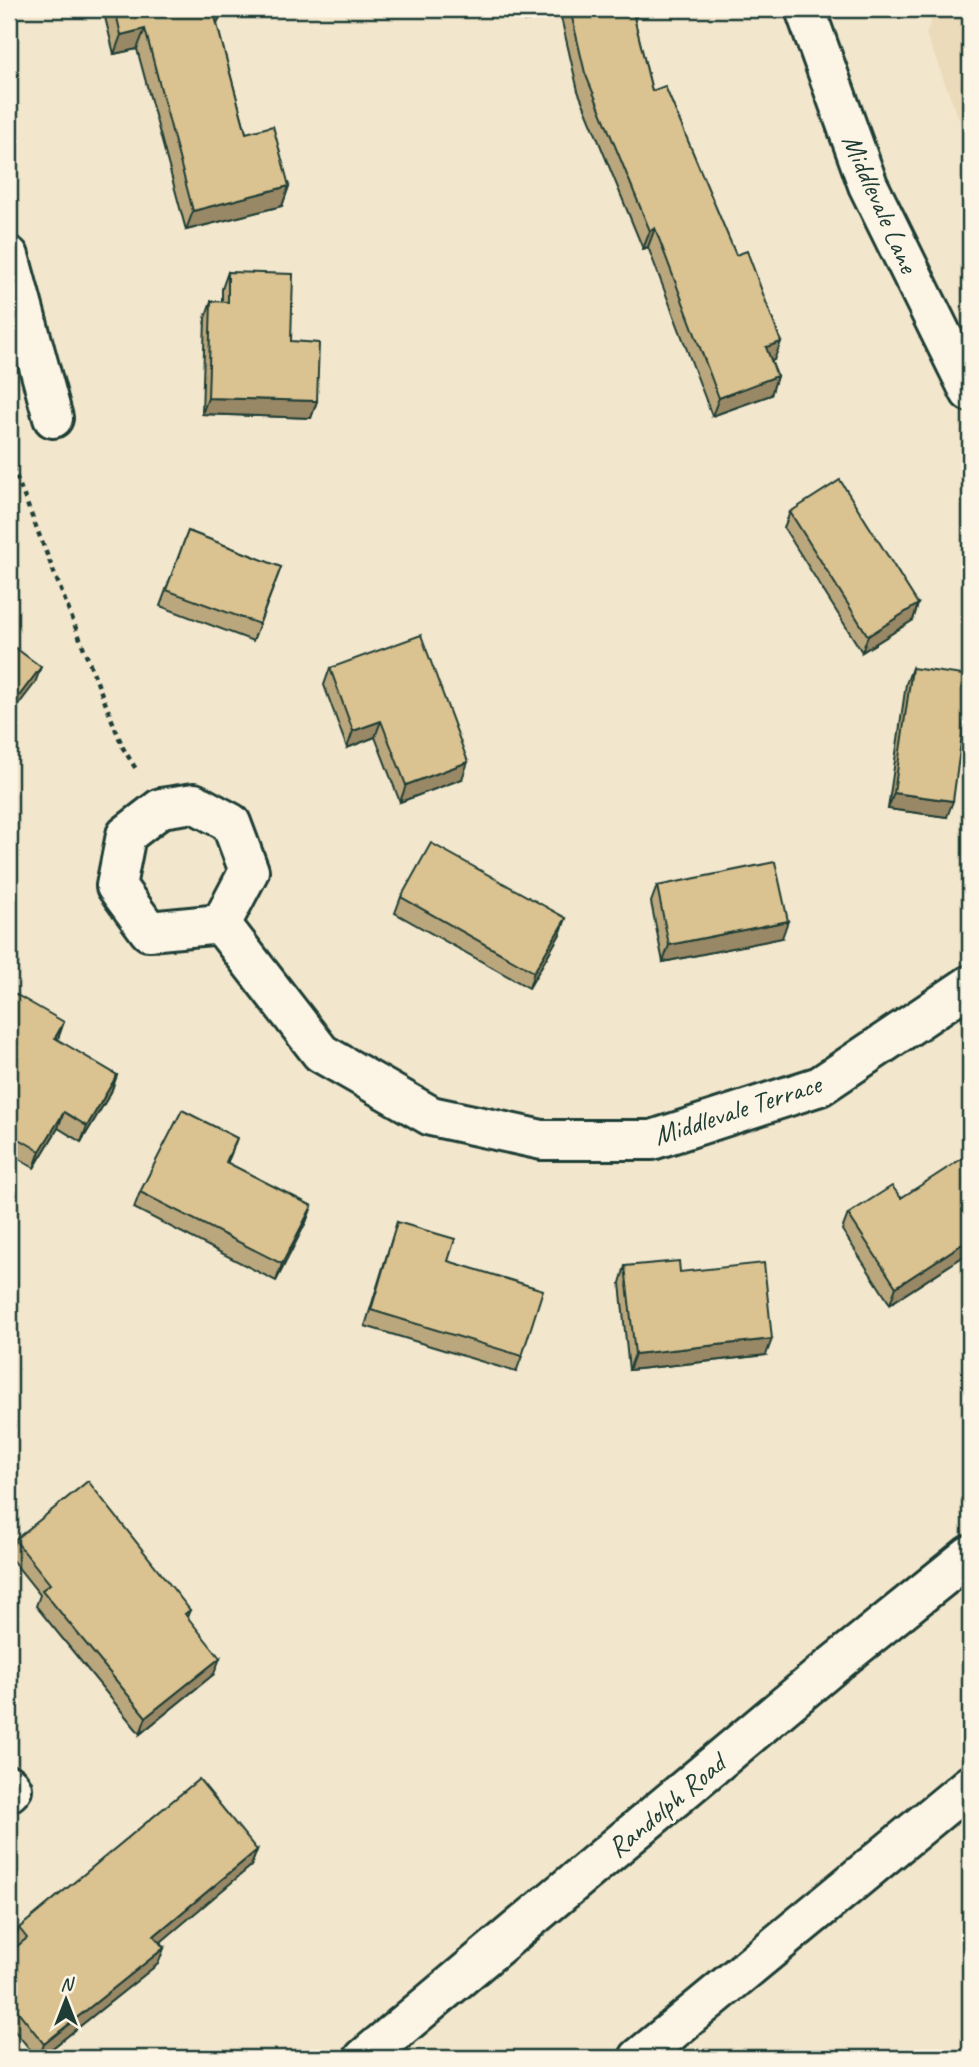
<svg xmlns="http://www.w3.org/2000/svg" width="979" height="2067" font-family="Caveat,sans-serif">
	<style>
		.built { fill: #ebdbba }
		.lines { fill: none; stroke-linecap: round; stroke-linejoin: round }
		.minor-casing { stroke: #1f3d34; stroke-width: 44 }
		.tertiary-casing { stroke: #1f3d34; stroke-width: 44 }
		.primary-casing { stroke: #1f3d34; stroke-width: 44 }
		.path { stroke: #1f3d34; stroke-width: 4.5; stroke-dasharray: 5 5; stroke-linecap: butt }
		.minor { stroke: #fcf5e5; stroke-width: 38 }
		.tertiary { stroke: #fcf5e5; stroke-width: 38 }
		.primary { stroke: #fcf5e5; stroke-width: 38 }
		.wall { fill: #bba77d; stroke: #1f3d34; stroke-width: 2 }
		.shaded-wall { fill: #986; stroke: #1f3d34; stroke-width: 2 }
		.building { fill: #dac291; stroke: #1f3d34; stroke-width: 2 }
		.labels { text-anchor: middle; stroke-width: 6; stroke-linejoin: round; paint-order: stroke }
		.street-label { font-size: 28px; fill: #1f3d34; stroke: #fcf5e5 }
	</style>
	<rect width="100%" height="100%" fill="#f2e6cc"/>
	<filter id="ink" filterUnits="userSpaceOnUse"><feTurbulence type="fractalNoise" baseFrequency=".0143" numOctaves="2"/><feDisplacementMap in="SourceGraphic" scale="14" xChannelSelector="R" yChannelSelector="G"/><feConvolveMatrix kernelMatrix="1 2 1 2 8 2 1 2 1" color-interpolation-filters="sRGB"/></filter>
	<g filter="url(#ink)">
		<!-- built -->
		<path class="built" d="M936,9h34v139l-44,-114z"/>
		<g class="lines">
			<!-- minor casing -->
			<g class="minor-casing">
				<path id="minor" d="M9,256l44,162
					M194,803l37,20 18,48 -28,53 -72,7 -33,-45 10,-51 35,-27z
					M221,924l100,129 110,63 111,24h110l168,-54 150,-101
					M9,1785l3,4 -3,3"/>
			</g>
			<!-- tertiary casing -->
			<g class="tertiary-casing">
				<path id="tertiary" d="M805,9l63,176 102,207"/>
			</g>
			<!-- primary casing -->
			<g class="primary-casing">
				<path id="primary" d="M364,2058l468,-392 138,-111
					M639,2058l331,-273"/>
			</g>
			<!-- path -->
			<path class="path" d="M9,458l114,290 13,21"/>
			<!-- minor -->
			<use href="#minor" class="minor"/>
			<!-- tertiary -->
			<use href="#tertiary" class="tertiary"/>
			<!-- primary -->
			<use href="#primary" class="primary"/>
		</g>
		<!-- wall -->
		<path class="wall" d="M103,9h118l-4,16 29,108 43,53 -7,20 -96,24 -49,-181 -23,5z
			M522,9h117l-3,8 -2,1 18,73 122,269 -3,1 6,15 -6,19 -59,21 -64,-169 -5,2 -65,-158 -18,-78 -35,8z
			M228,272l63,69 26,60 -6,17 -109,-4 3,-96 6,-17 11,1v-13z
			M790,512l128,92 -5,16 -51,32 -78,-124z
			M188,531l93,36 -28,74 -93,-35z
			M330,668l132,111 -62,23 -25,-65 -28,11 -23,-63z
			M912,668l35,149 -59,-8 18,-125z
			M657,886l125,52 -119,24 -12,-60z
			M401,897l165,21 -6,16 -31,54 -134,-75z
			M9,993l48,47 60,35 -6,17 -30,50 -23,-14 -24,40 -25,-15z
			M231,1154l-4,9 85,43 -6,16 -30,59 -142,-73 6,-16z
			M970,1156v96l-80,52 -48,-74 6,-16 53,-16z
			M397,1222l51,39 74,95 -6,16 -151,-46z
			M625,1266l55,6 86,83 -137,15 -9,-87z
			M15,1540l175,70 -3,7 27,57 -74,60 -104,-128 4,-11 -31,-39z
			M257,1850l-6,16 -91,76 4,6 -6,16 -118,94h-3l-28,-34v-71l7,-5 -3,-4 6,-16z"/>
		<!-- shaded-wall -->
		<path class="shaded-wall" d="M529,9h32l-1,4 -35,8z
			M628,9h11l-3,8 -12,3z
			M222,11l-7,19 -1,-17z
			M145,29l-8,20 -23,5 7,-19z
			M289,186l-7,20 -96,24 7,-19z
			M655,228l-7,19 -5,2 7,-18z
			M781,342l-7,18 -15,6 7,-19z
			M777,376l-6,19 -59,21 7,-18z
			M208,398l109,3 -6,17 -109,-4z
			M918,604l-5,16 -51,32 6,-16z
			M41,667l-6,16 -26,34v-8z
			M381,721l-6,16 -28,11 6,-17z
			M468,762l-6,17 -62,23 6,-17z
			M894,793l59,8 -6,16 -59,-8z
			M566,918l-6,16 -31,54 5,-16z
			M788,921l-6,17 -119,24 6,-17z
			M64,1022l-6,17 -9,15 6,-16z
			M117,1075l-6,17 -30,50 6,-16z
			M64,1112l-6,16 -24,40 6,-17z
			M237,1138l-6,16 -11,24 6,-16z
			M312,1206l-6,16 -30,59 6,-17z
			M970,1239v13l-80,52 6,-17z
			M772,1339l-6,16 -137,15 6,-16z
			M220,1658l-6,16 -74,60 6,-17z
			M257,1850l-6,16 -102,86 5,-16z
			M164,1948l-6,16 -118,94h-1l5,-14z"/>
		<!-- building -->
		<path class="building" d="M115,9h106l1,2 -8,2 32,120 27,-7 16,60 -96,25 -48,-182 -24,6z
			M570,9h62l20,82 13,-5 71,169 11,-4 34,91 -15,5 11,29 -58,22 -64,-170 -5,3 -65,-158z
			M228,272l65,2 -2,67 28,2 -2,58 -109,-3 3,-97 17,1z
			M840,480l78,124 -50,32 -78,-124z
			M188,531l93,36 -22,57 -93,-34z
			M421,635l47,127 -62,23 -25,-64 -28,10 -23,-63z
			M9,643l32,24 -32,42z
			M912,668l58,8 -17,125 -59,-8z
			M431,843l135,75 -32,54 -133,-75z
			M775,862l13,59 -119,24 -12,-59z
			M10,991l54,31 -9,16 62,37 -30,51 -23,-14 -24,39 -31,-18v-140z
			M182,1110l55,28 -11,24 86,44 -30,58 -142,-72z
			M969,1154l1,2v83l-74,48 -48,-73 44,-28 9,12z
			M397,1222l58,17 -7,22 95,29 -21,66 -151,-46z
			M679,1261l1,11 84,-9 8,76 -137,15 -10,-88z
			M88,1481l102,129 -5,4 35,44 -74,59 -104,-127 8,-6 -35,-44z
			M199,1779l58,71 -103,86 10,12 -120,96 -35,-44v-47l18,-15 -8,-10z
			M970,2049v9h-11z"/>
	</g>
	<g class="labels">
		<!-- street labels -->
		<g class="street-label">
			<text transform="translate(881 203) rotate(66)" y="10">Middlevale Lane</text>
			<text transform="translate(737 1109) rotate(-18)" y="10">Middlevale Terrace</text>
			<text transform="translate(666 1805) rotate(-40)" y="10">Randolph Road</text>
		</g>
	</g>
	<!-- margin -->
	<rect width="979" height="2067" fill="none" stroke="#fcf5e5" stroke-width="35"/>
	<rect x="18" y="18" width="944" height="2032" fill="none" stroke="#1f3d34" stroke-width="2.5" filter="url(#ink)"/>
	<!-- north arrow -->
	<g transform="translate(66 2000)" stroke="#fcf5e5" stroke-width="5" paint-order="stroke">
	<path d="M0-5L12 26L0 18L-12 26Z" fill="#1f3d34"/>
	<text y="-10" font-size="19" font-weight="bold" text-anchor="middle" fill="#1f3d34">N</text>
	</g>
</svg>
